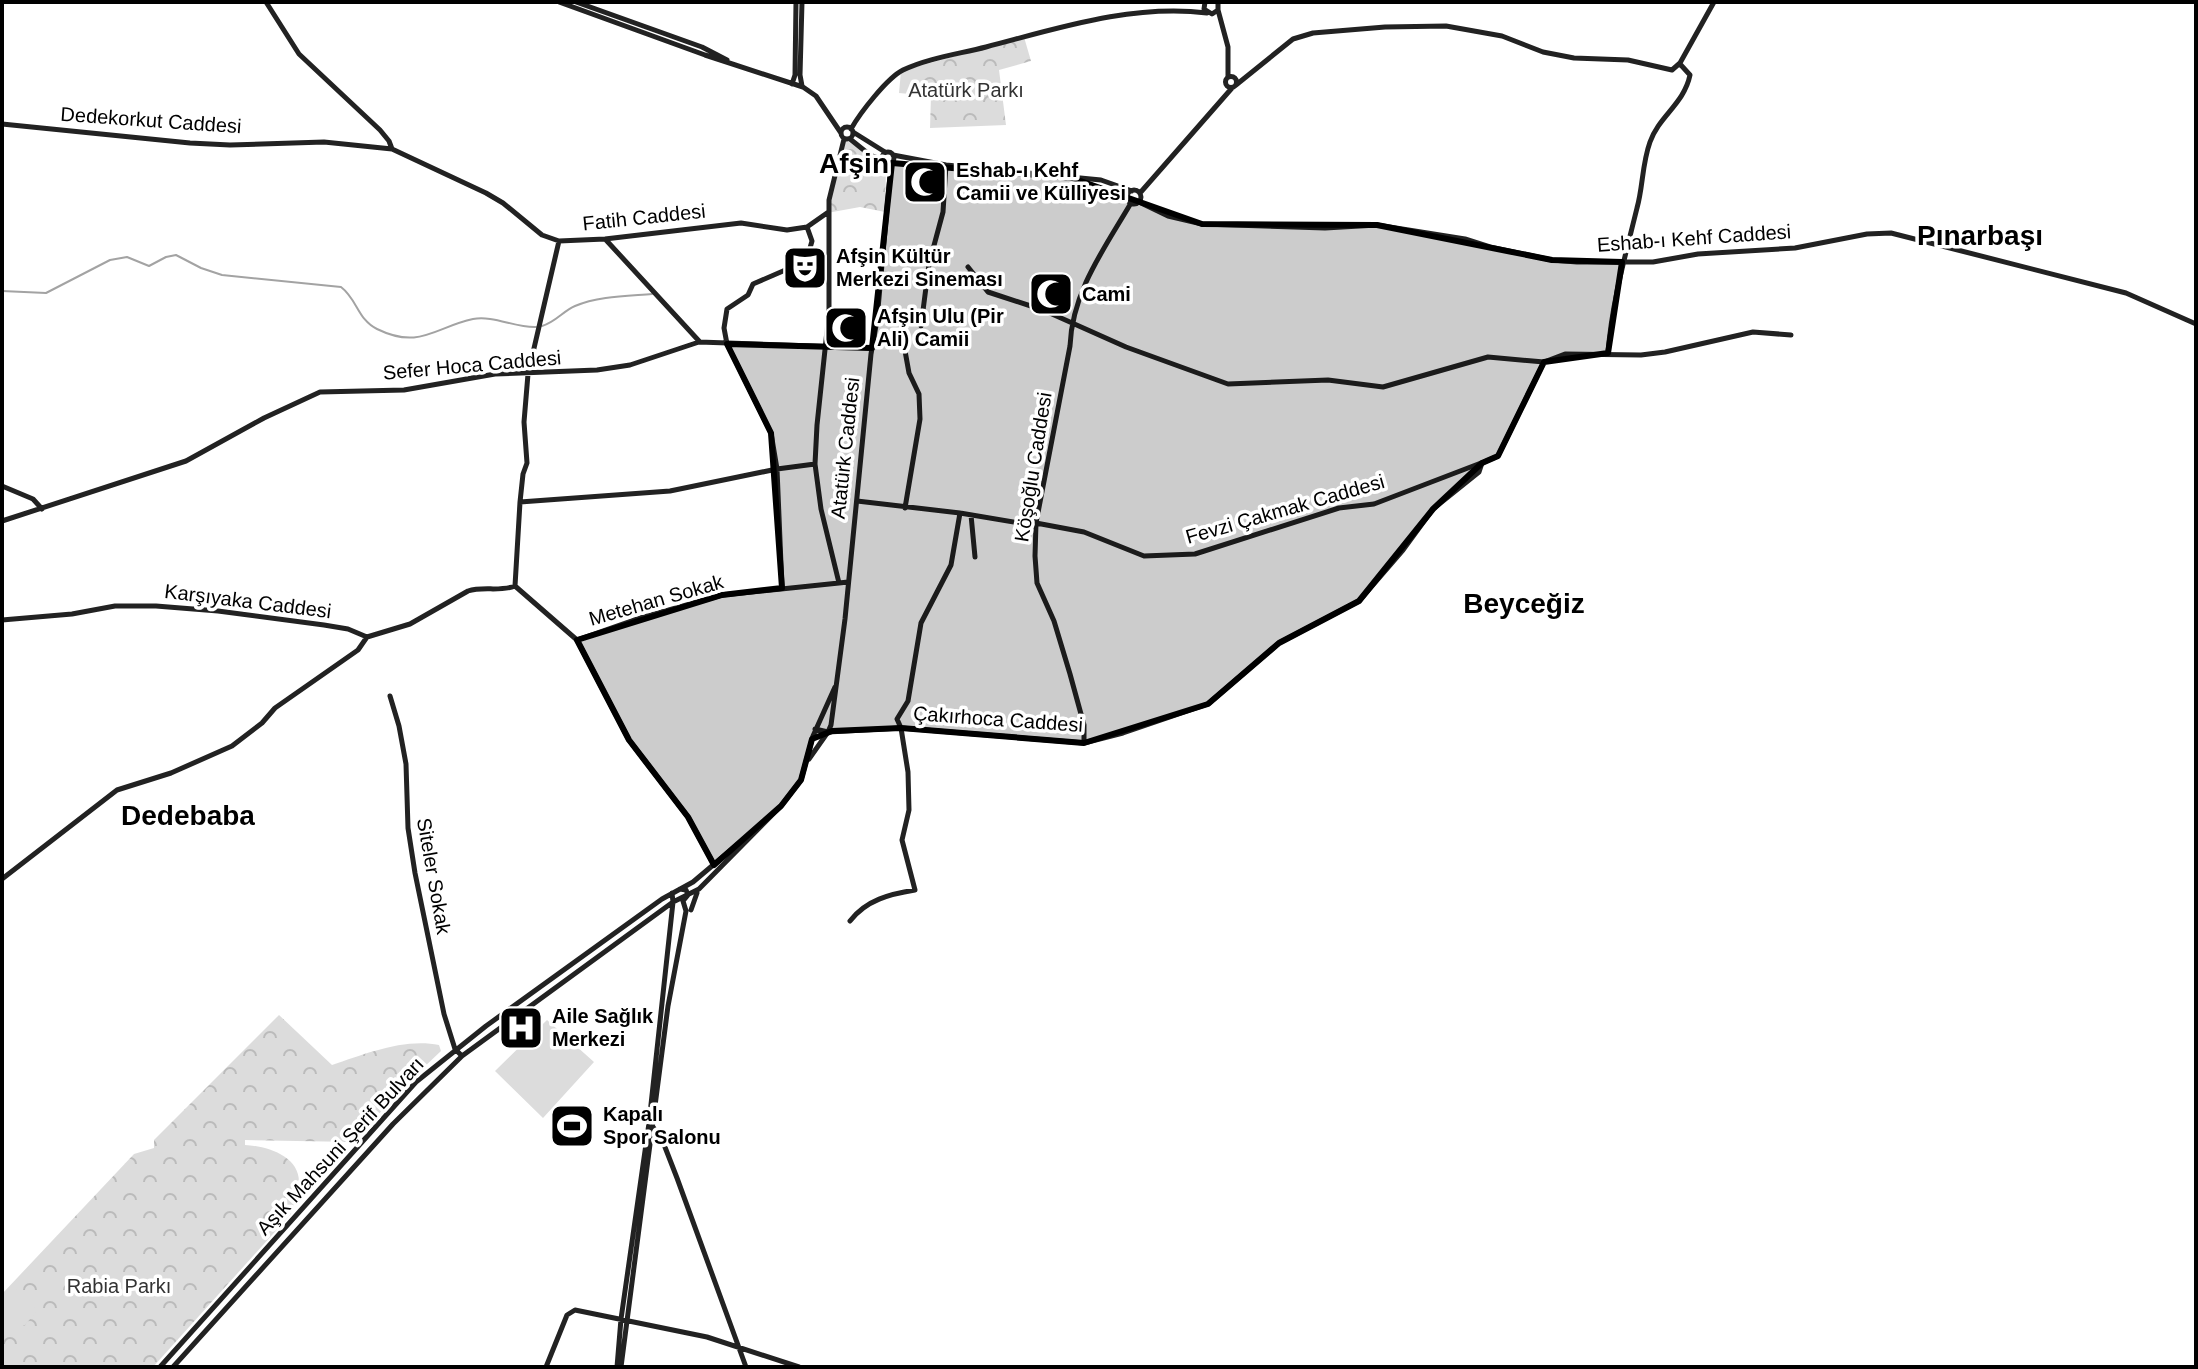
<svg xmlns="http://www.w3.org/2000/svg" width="2198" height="1369" font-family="Helvetica,sans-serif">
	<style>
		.forest { fill: url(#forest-crowns) }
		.garden { fill: #dcdcdc }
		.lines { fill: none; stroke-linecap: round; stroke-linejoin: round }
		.stream { stroke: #a3a3a3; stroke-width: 2 }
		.secondary { stroke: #222; stroke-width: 5 }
		.marked { fill: #000; fill-opacity: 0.2; stroke: #000; stroke-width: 6; stroke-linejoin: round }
		.labels { text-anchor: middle; stroke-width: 7; stroke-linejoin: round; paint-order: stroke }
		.park-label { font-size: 20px; fill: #333; stroke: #fff }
		.street-label { font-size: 20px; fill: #000; stroke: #fff }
		.poi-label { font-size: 20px; font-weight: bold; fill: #000; stroke: #fff; text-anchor: start }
		.district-label { font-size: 28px; font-weight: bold; fill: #000; stroke: #fff }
	</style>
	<defs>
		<pattern id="forest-crowns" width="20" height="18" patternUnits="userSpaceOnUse" patternTransform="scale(2)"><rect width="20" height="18" fill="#dcdcdc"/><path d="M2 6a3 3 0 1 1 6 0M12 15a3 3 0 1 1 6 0" fill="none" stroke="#bbb"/></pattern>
	</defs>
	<rect width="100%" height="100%" fill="#fff"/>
	<!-- forest -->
	<path class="forest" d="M1024,37l7,24 -32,9 7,55 -76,3 1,-32 -32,-3 2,-22z
		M844,139l26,16 9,11 7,1 -1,45 -25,-5 -33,6z
		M279,1015l53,50c33,-11 72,-27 107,-20l2,6 -40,38 -47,53 -109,-2v5c22,1 54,11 54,37 0,11 -5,22 -8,32l-138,153h-151v-73l132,-140 20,-6v-8z"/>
	<!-- garden -->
	<path class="garden" d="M547,1020l47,42 -51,56 -48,-47z
		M13,1287l25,23 -14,16 -22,-20v-7z"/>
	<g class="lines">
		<!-- stream -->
		<path class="stream" d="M2,291l44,2 64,-33 17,-3 22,9 17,-9 10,-2 25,13 21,7 119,12c16,12 17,33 36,42 43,21 58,-2 96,-10 20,-4 43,9 63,8
			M542,326c14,-4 21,-15 33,-20 23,-10 53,-10 77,-12"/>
		<!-- secondary -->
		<path class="secondary" d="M266,2l33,52 81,76 9,11 3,8 94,44 17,10 39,32 17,6 46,-2 136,-16 46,7 20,-3 20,-14
			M559,2l146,53 98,32 13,9 25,37
			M576,2l126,45 25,13
			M802,2l-2,73 2,11
			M1205,2l-1,7 8,5 6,-4v-8
			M1218,10l10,37v30
			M1225.5 82a5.5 5.5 0 1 1 11 0a5.5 5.5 0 1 1-11 0Z
			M792,84l3,-9 1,-73
			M1236,85l57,-46 20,-6 72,-6 61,-1 56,10 41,16 31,6 54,2 44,10 8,-7 34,-61
			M2,124l188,19 40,2 94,-3 68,7
			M841 133a6 6 0 1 1 12 0a6 6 0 1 1-12 0Z
			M851,129c9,-16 36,-51 52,-59 25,-12 56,-16 83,-23 73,-19 145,-43 221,-34
			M853,132l32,20
			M844,139l-15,61v112l-12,113 -2,39 6,45 18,74 9,-1
			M850,139l20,16 11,4
			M882 158a6 6 0 1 1 12 0a6 6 0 1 1-12 0Z
			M893,155l53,10 155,15 31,11
			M1081,181l47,18
			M1127 197a7 7 0 1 1 14 0a7 7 0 1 1-14 0Z
			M1140,193l92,-105
			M1139,202l29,14 34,8 123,4 52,-3 88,14 25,8 62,13 25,2h76l45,-8 97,-6 72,-14 24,-1 235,60 70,31
			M606,240l93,101
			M968,267l20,25 55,18 83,37 102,37 100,-4 55,7 105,-30 56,5 21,-8 76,1 24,-3 88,-20 38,3
			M900,323l9,50 10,21 1,25 -15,89
			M921,326l8,-62 14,-52 3,-47
			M1608,353c4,-51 17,-96 29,-145 6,-21 5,-44 13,-66 9,-26 34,-38 40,-67l-10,-11
			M2,486l31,13 9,10
			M857,501l103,12 66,11 10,-1 48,9 60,24 51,-2 144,-46 35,-4 107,-41
			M520,502l150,-11 107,-22 38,-5
			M971,515l4,42
			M2,521l184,-60 78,-43 56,-26 84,-2 91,-16 102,-4 33,-5 69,-23 173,6
			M515,586l5,-84 3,-28 4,-11 -3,-41 4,-48 31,-133
			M782,588l-5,-119 -6,-36 -44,-89 -3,-16 3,-19 21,-14 5,-11 37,-16 18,-13 4,-14 -5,-14
			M2,620l70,-6 43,-8h41l62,5 106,14 24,4 19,8 43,-13 58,-33c15,-5 32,1 47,-5l62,54 52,100 59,77 26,48
			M577,640l60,-21 85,-24 117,-12
			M390,696l9,30 7,38 2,64 7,45 29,141 11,35 7,7
			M815,729l13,3 73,-4 183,15 39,-10 85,-29 71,-61 80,-42 44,-51 30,-41 46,-37 3,-9 16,-7 46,-94
			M1084,743v-18l-14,-51 -16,-53 -17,-38 -2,-27 1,-33 34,-177c2,-54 34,-97 61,-143
			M809,759l19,-27 3,-7 14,-106 26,-265 6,-34 14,-156
			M2,879l115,-89 54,-17 61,-27 30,-23 13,-15 83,-58 9,-13
			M691,910l6,-17
			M850,921c16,-21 40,-27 65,-31l-13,-50 7,-30 -1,-38 -7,-44 -4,-9 11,-18 13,-78 30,-58 9,-52
			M653,1127l10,15 14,36 69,189
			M160,1367l256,-285 70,-56 176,-127 31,-17 45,-38
			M173,1367l220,-243 69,-68 211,-154 26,-13 82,-83 20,-26 12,-44 22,-49
			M546,1367l21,-52 8,-5 132,27 92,30
			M617,1367l4,-48 28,-196 24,-221 -1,-9
			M621,1367l47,-361 18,-95 -3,-10 5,-6 -2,-5 -6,-1"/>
	</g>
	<!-- marked area -->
	<path class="marked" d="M892,163l180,15 130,46 175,1 175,35 70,2 -14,91 -64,9 -46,94 -16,7 -49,46 -74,92 -80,42 -71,61 -124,39 -183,-15 -69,3 -20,8 -11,41 -20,26 -67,59 -26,-48 -59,-77 -52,-100 145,-45 60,-7 -11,-155 -44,-89 145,4z"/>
	<!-- icons -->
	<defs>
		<g id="mosque-square" transform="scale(2.3)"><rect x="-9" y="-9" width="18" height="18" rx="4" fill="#000" stroke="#fff"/><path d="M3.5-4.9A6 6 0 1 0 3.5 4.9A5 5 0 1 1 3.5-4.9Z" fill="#fff"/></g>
		<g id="theatre-square" transform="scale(2.3)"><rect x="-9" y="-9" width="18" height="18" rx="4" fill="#000" stroke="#fff"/><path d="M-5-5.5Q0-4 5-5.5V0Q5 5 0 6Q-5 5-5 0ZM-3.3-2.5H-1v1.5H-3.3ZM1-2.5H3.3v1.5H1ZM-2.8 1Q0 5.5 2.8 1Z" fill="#fff"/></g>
		<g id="hospital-square" transform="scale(2.3)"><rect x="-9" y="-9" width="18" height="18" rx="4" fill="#000" stroke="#fff"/><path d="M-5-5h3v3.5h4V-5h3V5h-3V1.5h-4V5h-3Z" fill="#fff"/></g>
		<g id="stadium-square" transform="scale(2.3)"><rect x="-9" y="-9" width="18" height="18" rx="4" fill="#000" stroke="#fff"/><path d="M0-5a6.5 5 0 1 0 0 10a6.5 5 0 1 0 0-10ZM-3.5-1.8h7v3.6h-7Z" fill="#fff"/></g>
	</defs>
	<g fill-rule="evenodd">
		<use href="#mosque-square" x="925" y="182"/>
		<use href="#theatre-square" x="805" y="268"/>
		<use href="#mosque-square" x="1051" y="294"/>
		<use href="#mosque-square" x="846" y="328"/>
		<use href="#hospital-square" x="521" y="1028"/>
		<use href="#stadium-square" x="572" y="1126"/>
	</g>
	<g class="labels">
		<!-- park labels -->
		<g class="park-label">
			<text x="966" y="97">Atatürk Parkı</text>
			<text x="119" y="1293">Rabia Parkı</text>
		</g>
		<!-- street labels -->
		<g class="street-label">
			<text transform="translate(151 120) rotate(4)" y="7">Dedekorkut Caddesi</text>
			<text transform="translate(644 217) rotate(-6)" y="7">Fatih Caddesi</text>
			<text transform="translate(1694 238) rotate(-4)" y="7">Eshab-ı Kehf Caddesi</text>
			<text transform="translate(472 365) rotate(-5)" y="7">Sefer Hoca Caddesi</text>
			<text transform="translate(845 448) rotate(-84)" y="7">Atatürk Caddesi</text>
			<text transform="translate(1033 467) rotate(-81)" y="7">Köşoğlu Caddesi</text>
			<text transform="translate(1285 509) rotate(-16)" y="7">Fevzi Çakmak Caddesi</text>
			<text transform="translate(656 600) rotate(-16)" y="7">Metehan Sokak</text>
			<text transform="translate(248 601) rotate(7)" y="7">Karşıyaka Caddesi</text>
			<text transform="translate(998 719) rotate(4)" y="7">Çakırhoca Caddesi</text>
			<text transform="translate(434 876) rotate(80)" y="7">Siteler Sokak</text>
			<text transform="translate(340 1146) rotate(-47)" y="7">Aşık Mahsuni Şerif Bulvarı</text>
		</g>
		<!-- poi labels -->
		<g class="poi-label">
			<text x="956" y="177">Eshab-ı Kehf<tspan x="956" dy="23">Camii ve Külliyesi</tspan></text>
			<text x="836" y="263">Afşin Kültür<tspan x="836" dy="23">Merkezi Sineması</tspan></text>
			<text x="1082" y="301">Cami</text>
			<text x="877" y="323">Afşin Ulu (Pir<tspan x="877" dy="23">Ali) Camii</tspan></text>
			<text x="552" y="1023">Aile Sağlık<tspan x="552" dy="23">Merkezi</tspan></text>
			<text x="603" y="1121">Kapalı<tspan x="603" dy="23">Spor Salonu</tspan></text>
		</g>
		<!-- district labels -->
		<g class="district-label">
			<text x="854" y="173">Afşin</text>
			<text x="1980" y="245">Pınarbaşı</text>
			<text x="1524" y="613">Beyceğiz</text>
			<text x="188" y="825">Dedebaba</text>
		</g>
	</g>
	<!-- border -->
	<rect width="2198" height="1369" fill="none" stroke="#000000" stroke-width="8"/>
</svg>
